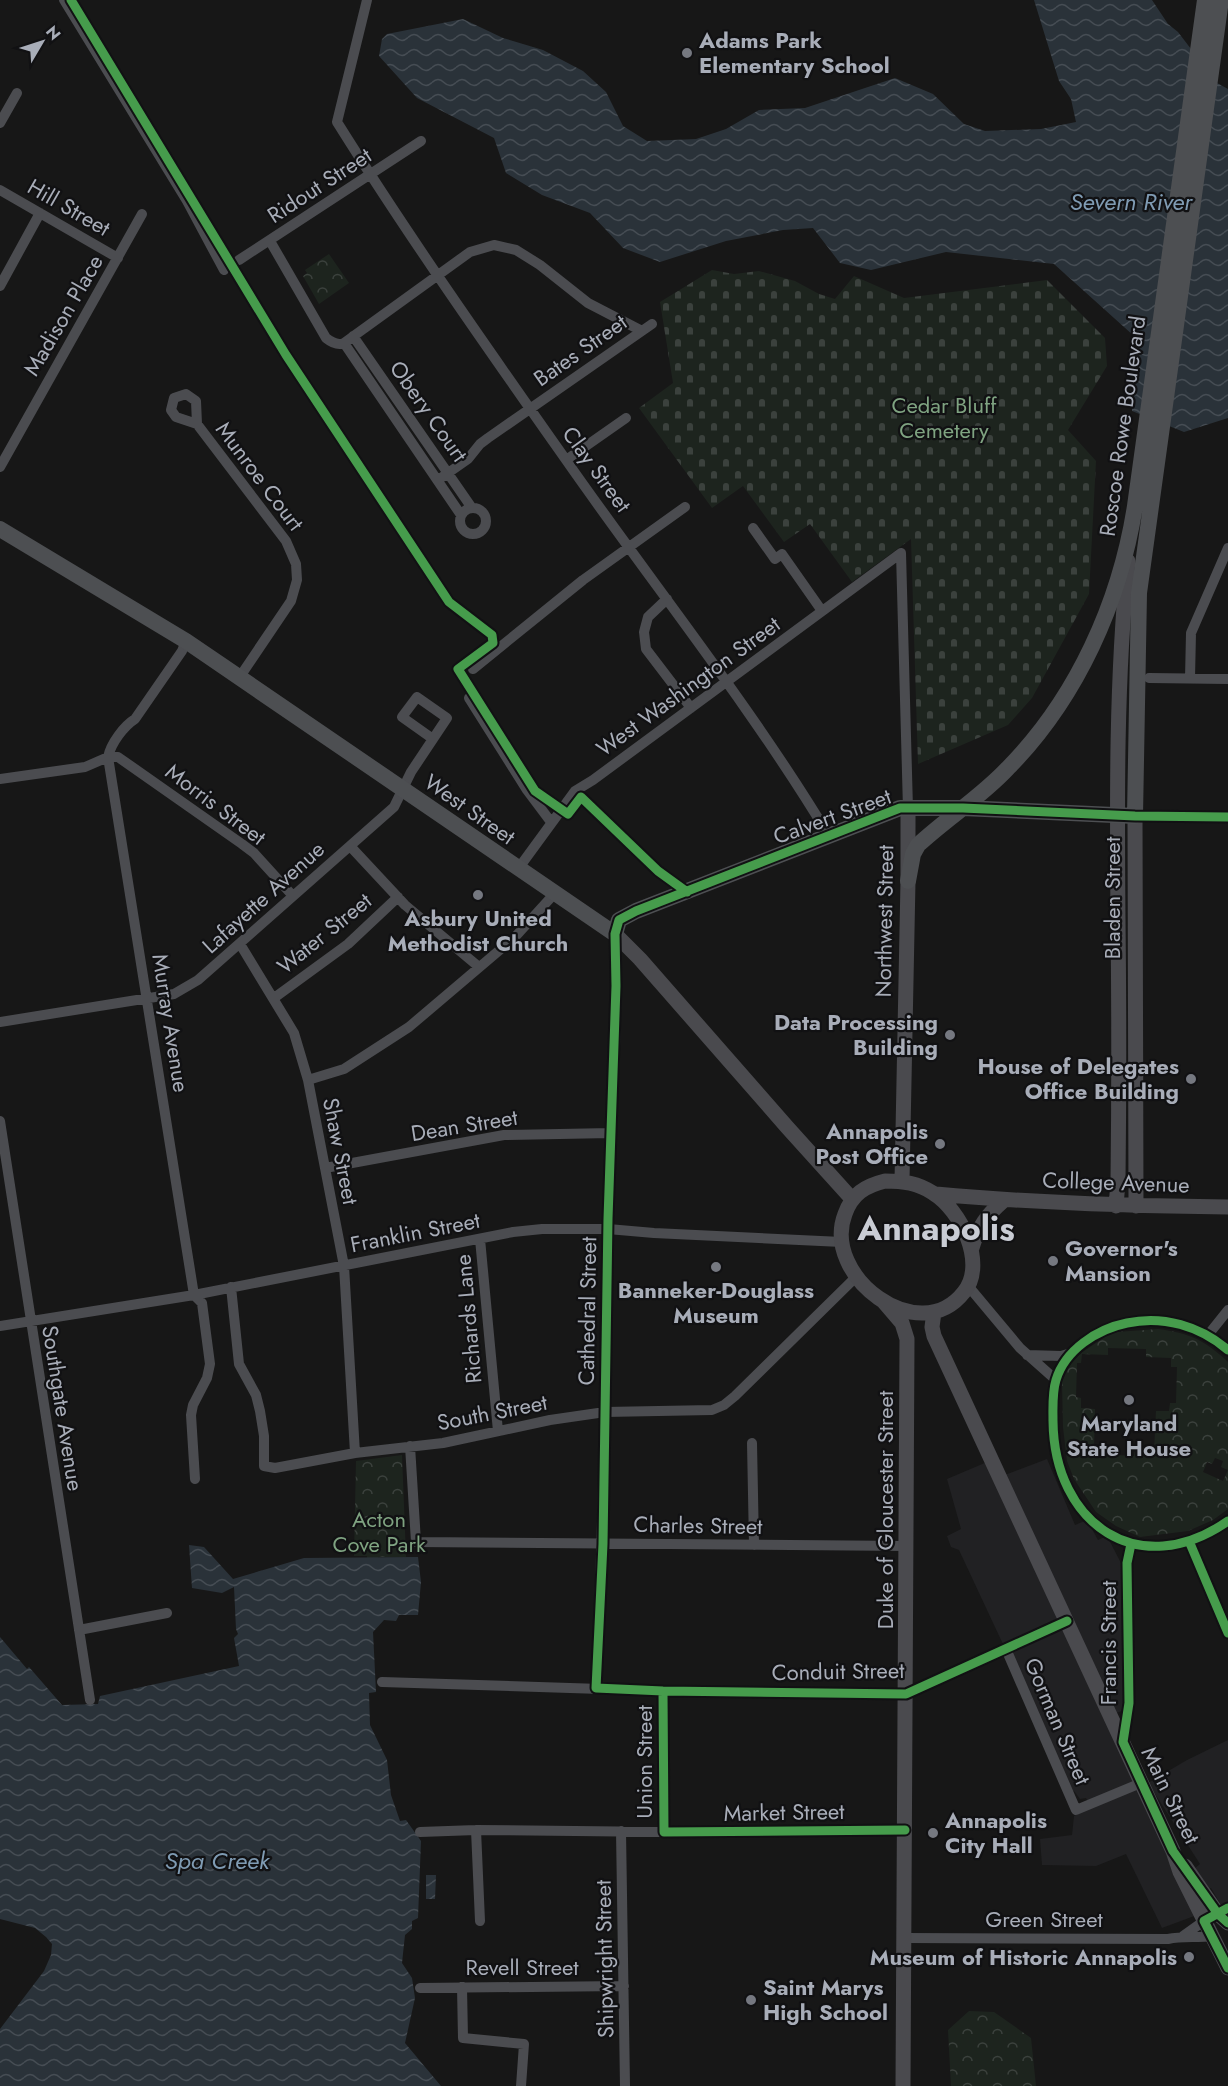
<svg xmlns="http://www.w3.org/2000/svg" width="1228" height="2086" font-family="Jost,sans-serif">
	<style>
		.built { fill: #212123 }
		.cemetery { fill: url(#cemetery-stones) }
		.park { fill: url(#park-crowns); fill-rule: evenodd }
		.water { fill: url(#water-waves) }
		.lines { fill: none; stroke-linecap: round; stroke-linejoin: round }
		.minor { stroke: #4b4c50; stroke-width: 10 }
		.secondary { stroke: #4a4a4e; stroke-width: 15 }
		.primary { stroke: #4d4f52; stroke-width: 16 }
		.cycleway-casing { stroke: #111113; stroke-width: 13 }
		.cycleway { stroke: #469c4c; stroke-width: 9 }
		.poi-dot { fill: #757880; stroke: #111113; stroke-width: 2 }
		.labels { text-anchor: middle; stroke-width: 4.5; stroke-linejoin: round; paint-order: stroke }
		.poi-label { font-size: 22px; font-weight: bold; fill: #a8adb8; stroke: #111113; text-anchor: start }
		.street-label { font-size: 22px; fill: #a8adb8; stroke: #111113 }
		.park-label { font-size: 22px; fill: #7fa381; stroke: #111113 }
		.water-label { font-size: 24px; font-style: italic; fill: #7f9bb3; stroke: #111113 }
		.town-label { font-size: 34px; font-weight: bold; fill: #c9ccd4; stroke: #111113 }
	</style>
	<defs>
		<pattern id="cemetery-stones" width="16" height="16" patternUnits="userSpaceOnUse" patternTransform="scale(1.5)"><rect width="16" height="16" fill="#1d241e"/><path d="M2 7V4a2 2 0 0 1 4 0v3zM10 15v-3a2 2 0 0 1 4 0v3z" fill="#3b413d"/></pattern>
		<pattern id="park-crowns" width="20" height="18" patternUnits="userSpaceOnUse" patternTransform="scale(1.5)"><rect width="20" height="18" fill="#1d241e"/><path d="M2 6a3 3 0 1 1 6 0M12 15a3 3 0 1 1 6 0" fill="none" stroke="#3b413d"/></pattern>
		<pattern id="water-waves" width="16" height="10" patternUnits="userSpaceOnUse" patternTransform="scale(1.5)"><rect width="16" height="10" fill="#2a3239"/><path d="M0 5q4-4 8 0t8 0" fill="none" stroke="#464d54"/></pattern>
	</defs>
	<rect width="100%" height="100%" fill="#171717"/>
	<!-- built -->
	<path class="built" d="M1047,1459l28,66 12,-5 11,20 9,-4 14,27 3,147 -17,7 90,198 -35,13 -36,-74 -30,12 -54,-1 -2,-26 32,-4 2,-19 17,-9 -5,-9 -6,1 -6,-8 -2,1 -113,-242 -8,-3 -4,-11 14,-7 -14,-50 40,-17 7,17z
		M1228,1740v163l-4,2h-3l-10,-17 -5,2 -12,-21 6,-5 -52,-81 39,-23z"/>
	<!-- cemetery -->
	<path class="cemetery" d="M712,270l22,4 25,-3 36,10 24,13 16,5 19,-23 50,22 143,-18 58,58 2,28 -39,64 28,31 -7,133 -57,104 -24,27 -90,39 -7,-225 -59,43 -42,-58 -26,18 -41,-56 -31,22 -73,-100 34,-25 -13,-81z"/>
	<!-- park -->
	<path class="park" d="M329,254l20,29 -30,21 -16,-28 4,-3 -2,-3z
		M1158,1329c31,4 47,11 70,33v147l-15,11 -25,11 -48,6 -24,-11 -20,-14 -22,-33 -7,-18 -4,-34 -1,-45 8,-18 11,-11 24,-16 12,-5zM1108,1348l38,1v8l25,1v9h6l-1,36h-6l-1,8h-13l-2,41 -19,-1 -1,5 -18,-1 -1,-5 -21,-1 1,-40 -14,-1v-10l-5,-1 1,-34h4l1,-9 26,1zM1215,1458l8,3 -2,6 7,3 -5,11 -20,-9 4,-10 5,2z
		M402,1455l4,102h-28l-1,5 -10,1v-7h-13l2,-95z
		M969,2011l25,1 37,26 5,48h-85l-3,-56z"/>
	<!-- water -->
	<path class="water" d="M1034,0h118l16,24 10,8 39,51 11,6v329l-44,14 -52,-21 2,-75 -80,-72 -108,-12 -75,18 -31,-7 -27,-35 -30,2 -57,11 -66,21 -37,-14 -33,-35 -48,-18 -36,-22 -12,-35 -77,-40 -38,-42 3,-17 5,-5 76,-15 40,19 40,12 40,21 23,21 17,34 24,15 49,-2 30,-10 33,-19 46,-2 90,-30 38,16 31,30 21,7 56,-2 35,-7 -5,-23 -12,-18z
		M189,1545l15,2 29,32 71,-21 114,-1 3,25 -3,33h-19l-3,6 -12,-1 -11,12 3,60 -7,1 1,32 17,35 4,35 9,26 6,-1 15,21 -3,77 -6,3v8l-7,6 -3,28 10,15 3,20 -10,45 36,43h-441v-57l44,-58 7,-16 1,-11 -6,-7 -11,-9 -35,-9v-282l27,32 2,-2 33,38 36,-1 2,-8 139,-30 -5,-28 4,-4 -2,-5 -2,-42 -12,6 -30,-5z
		M426,1875h10l-1,24h-9z"/>
	<g class="lines">
		<!-- minor -->
		<path class="minor" d="M64,0l123,201 37,69
			M367,0l-30,122c72,115 151,227 229,338 88,126 184,245 263,376
			M0,123l17,-30
			M0,190l118,68
			M270,241l56,97c5,4 11,8 18,5
			M239,260l182,-119
			M0,286l40,-73
			M353,336l119,172
			M344,343l126,-91 24,-7 22,5 24,15 48,38 54,28
			M344,343l117,172
			M186,394l10,7 1,23 -21,-7 -5,-7 3,-12z
			M197,424l89,117 10,23 1,16 -6,21 -52,77
			M566,460l60,-42
			M0,467l142,-253
			M438,480l30,-21 12,-15 8,-6 164,-114
			M460 521a13 13 0 1 1 26 0a13 13 0 1 1-26 0Z
			M753,528l22,31 7,-5 40,57
			M901,553l7,256
			M667,599l-19,18 -4,15 2,17 45,59
			M186,641l-4,10 -47,68c-11,7 -24,24 -27,38l86,538 8,8 8,61 -3,14 -14,27 -2,10 4,64
			M473,669l110,-89 102,-73
			M1149,678l79,1
			M1190,678l1,-45 37,-85
			M469,698l58,92 24,32
			M0,779l85,-12 23,-10h10l124,87 12,9 39,43
			M1135,816l93,1
			M350,846l55,59 74,62
			M518,869l57,-78 18,-11 308,-227
			M240,944l54,89 14,47 36,186 11,187
			M274,998l74,-54 50,-47
			M0,1022l174,-28 24,-14 196,-173 17,-35 36,-54 -30,-21 -15,20 31,22
			M308,1080l36,-11 65,-42 106,-90 40,-44
			M0,1121l90,579
			M325,1168l179,-33 107,-2
			M480,1239l18,192
			M231,1287l8,77 17,31 4,16 4,25v30l11,2 80,-15 88,-10 107,-23 55,-8 107,-2 12,-5 11,-9 121,-119
			M969,1287l51,61 36,32
			M0,1326l194,-31 319,-63 29,-3h66l46,4 188,9
			M1208,1335l20,-25
			M1228,1350c-28,-24 -65,-35 -101,-27 -30,6 -62,27 -71,57 -4,13 -3,28 -3,41 1,103 86,162 175,100
			M1027,1355l34,1 10,-3
			M752,1443l2,102
			M410,1446l6,96 492,4
			M1189,1541l39,92
			M79,1630l88,-17
			M1006,1649l70,161 65,-27
			M382,1682l281,9 243,3 161,-73
			M596,1688c7,-156 10,-312 12,-468 1,-95 12,-191 7,-286
			M663,1691l1,141
			M1123,1742l6,-39 -2,-140 4,-19
			M476,1830l4,91
			M621,1831l4,255
			M420,1832l56,-2 188,2 241,-2
			M1183,1936l21,-15 24,-13
			M905,1938l263,1c15,-3 29,-1 44,-3
			M462,1987l1,51 61,6 -3,42
			M420,1988l204,-2"/>
		<!-- secondary -->
		<path class="secondary" d="M1135,816l1,390
			M615,934l25,25 147,168 65,72
			M885,1181c18,0 33,2 48,12 28,17 54,71 31,99 -45,58 -143,-16 -119,-78 7,-20 20,-28 40,-33z
			M902,1181l6,-300v-72
			M936,1194c97,9 194,12 292,13
			M1116,1206l2,-24c1,-87 1,-175 0,-263 -1,-119 -2,-239 10,-358
			M972,1248c6,-21 15,-33 31,-47
			M884,1302l18,21 5,16 -4,747
			M934,1312l-2,15 2,9 239,515 7,21 48,96
			M1185,1866l33,48 10,9"/>
		<!-- primary -->
		<path class="primary" d="M0,529l186,112 429,293 4,-14 17,-9 264,-103h63l172,8 4,-223 82,-593
			M908,881l5,-27 5,-9c29,-27 63,-48 90,-77 69,-70 112,-166 127,-262l70,-506"/>
		<!-- cycleway casing -->
		<g class="cycleway-casing">
			<path id="cycleway" d="M71,0l215,355 163,247 43,33 1,8 -35,26 77,122 33,23 13,-17 77,74 29,21
				M1228,1350c-28,-24 -65,-35 -101,-27 -30,6 -62,27 -71,57 -4,13 -3,28 -3,41 1,103 86,162 175,100
				M1189,1541l39,92
				M1131,1544l-4,19 2,140 -6,39 50,109 45,63 10,9
				M1067,1621l-161,73 -243,-3 -67,-3 7,-144 5,-325 8,-233 -1,-52 4,-14 17,-9 264,-103h63l172,8 93,1
				M663,1691l1,141 241,-2
				M1228,1908l-24,13 24,47"/>
		</g>
		<!-- cycleway -->
		<use href="#cycleway" class="cycleway"/>
	</g>
	<!-- markers -->
	<g class="poi-dot">
		<circle cx="687" cy="53" r="6"/>
		<circle cx="478" cy="895" r="6"/>
		<circle cx="950" cy="1035" r="6"/>
		<circle cx="1191" cy="1079" r="6"/>
		<circle cx="940" cy="1144" r="6"/>
		<circle cx="1053" cy="1261" r="6"/>
		<circle cx="716" cy="1267" r="6"/>
		<circle cx="1129" cy="1400" r="6"/>
		<circle cx="933" cy="1833" r="6"/>
		<circle cx="1189" cy="1957" r="6"/>
		<circle cx="751" cy="2000" r="6"/>
	</g>
	<g class="labels">
		<!-- poi labels -->
		<g class="poi-label">
			<text x="699" y="48">Adams Park<tspan x="699" dy="25">Elementary School</tspan></text>
			<text x="478" y="926" text-anchor="middle">Asbury United<tspan x="478" dy="25">Methodist Church</tspan></text>
			<text x="938" y="1030" text-anchor="end">Data Processing<tspan x="938" dy="25">Building</tspan></text>
			<text x="1179" y="1074" text-anchor="end">House of Delegates<tspan x="1179" dy="25">Office Building</tspan></text>
			<text x="928" y="1139" text-anchor="end">Annapolis<tspan x="928" dy="25">Post Office</tspan></text>
			<text x="1065" y="1256">Governor's<tspan x="1065" dy="25">Mansion</tspan></text>
			<text x="716" y="1298" text-anchor="middle">Banneker-Douglass<tspan x="716" dy="25">Museum</tspan></text>
			<text x="1129" y="1431" text-anchor="middle">Maryland<tspan x="1129" dy="25">State House</tspan></text>
			<text x="945" y="1828">Annapolis<tspan x="945" dy="25">City Hall</tspan></text>
			<text x="1177" y="1965" text-anchor="end">Museum of Historic Annapolis</text>
			<text x="763" y="1995">Saint Marys<tspan x="763" dy="25">High School</tspan></text>
		</g>
		<!-- street labels -->
		<g class="street-label">
			<text transform="translate(319 185) rotate(-33)" y="8">Ridout Street</text>
			<text transform="translate(69 207) rotate(30)" y="8">Hill Street</text>
			<text transform="translate(63 315) rotate(-60)" y="8">Madison Place</text>
			<text transform="translate(580 350) rotate(-35)" y="8">Bates Street</text>
			<text transform="translate(429 411) rotate(55)" y="8">Obery Court</text>
			<text transform="translate(1122 426) rotate(-82)" y="8">Roscoe Rowe Boulevard</text>
			<text transform="translate(597 469) rotate(54)" y="8">Clay Street</text>
			<text transform="translate(260 476) rotate(53)" y="8">Munroe Court</text>
			<text transform="translate(688 686) rotate(-36)" y="8">West Washington Street</text>
			<text transform="translate(216 804) rotate(37)" y="8">Morris Street</text>
			<text transform="translate(470 809) rotate(35)" y="8">West Street</text>
			<text transform="translate(832 816) rotate(-20)" y="8">Calvert Street</text>
			<text transform="translate(263 897) rotate(-42)" y="8">Lafayette Avenue</text>
			<text transform="translate(1112 898) rotate(-90)" y="8">Bladen Street</text>
			<text transform="translate(884 921) rotate(-89)" y="8">Northwest Street</text>
			<text transform="translate(324 933) rotate(-39)" y="8">Water Street</text>
			<text transform="translate(171 1023) rotate(81)" y="8">Murray Avenue</text>
			<text transform="translate(464 1125) rotate(-9)" y="8">Dean Street</text>
			<text transform="translate(341 1151) rotate(79)" y="8">Shaw Street</text>
			<text transform="translate(1116 1182) rotate(2)" y="8">College Avenue</text>
			<text transform="translate(415 1232) rotate(-11)" y="8">Franklin Street</text>
			<text transform="translate(587 1311) rotate(-89)" y="8">Cathedral Street</text>
			<text transform="translate(468 1319) rotate(-95)" y="8">Richards Lane</text>
			<text transform="translate(63 1408) rotate(81)" y="8">Southgate Avenue</text>
			<text transform="translate(492 1412) rotate(-11)" y="8">South Street</text>
			<text transform="translate(885 1510) rotate(-90)" y="8">Duke of Gloucester Street</text>
			<text transform="translate(698 1525) rotate(1)" y="8">Charles Street</text>
			<text transform="translate(1108 1643) rotate(-90)" y="8">Francis Street</text>
			<text transform="translate(838 1671) rotate(-1)" y="8">Conduit Street</text>
			<text transform="translate(1058 1721) rotate(67)" y="8">Gorman Street</text>
			<text transform="translate(644 1762) rotate(-90)" y="8">Union Street</text>
			<text transform="translate(1171 1795) rotate(64)" y="8">Main Street</text>
			<text transform="translate(784 1812) rotate(-1)" y="8">Market Street</text>
			<text x="1044" y="1927">Green Street</text>
			<text transform="translate(604 1959) rotate(-91)" y="8">Shipwright Street</text>
			<text x="522" y="1975">Revell Street</text>
		</g>
		<!-- park labels -->
		<g class="park-label">
			<text x="944" y="413">Cedar Bluff<tspan x="944" dy="25">Cemetery</tspan></text>
			<text x="379" y="1527">Acton<tspan x="379" dy="25">Cove Park</tspan></text>
		</g>
		<!-- water labels -->
		<g class="water-label">
			<text x="1131" y="210">Severn River</text>
			<text x="217" y="1869">Spa Creek</text>
		</g>
		<!-- town labels -->
		<g class="town-label">
			<text x="936" y="1240">Annapolis</text>
		</g>
	</g>
	<!-- north arrow -->
	<g transform="translate(42 42) rotate(51)" stroke="#111113" stroke-width="4.5" paint-order="stroke">
	<path d="M0-4.5L10 22L0 15L-10 22Z" fill="#a8adb8"/>
	<text y="-9" font-size="16" font-weight="bold" text-anchor="middle" fill="#a8adb8">N</text>
	</g>
</svg>
